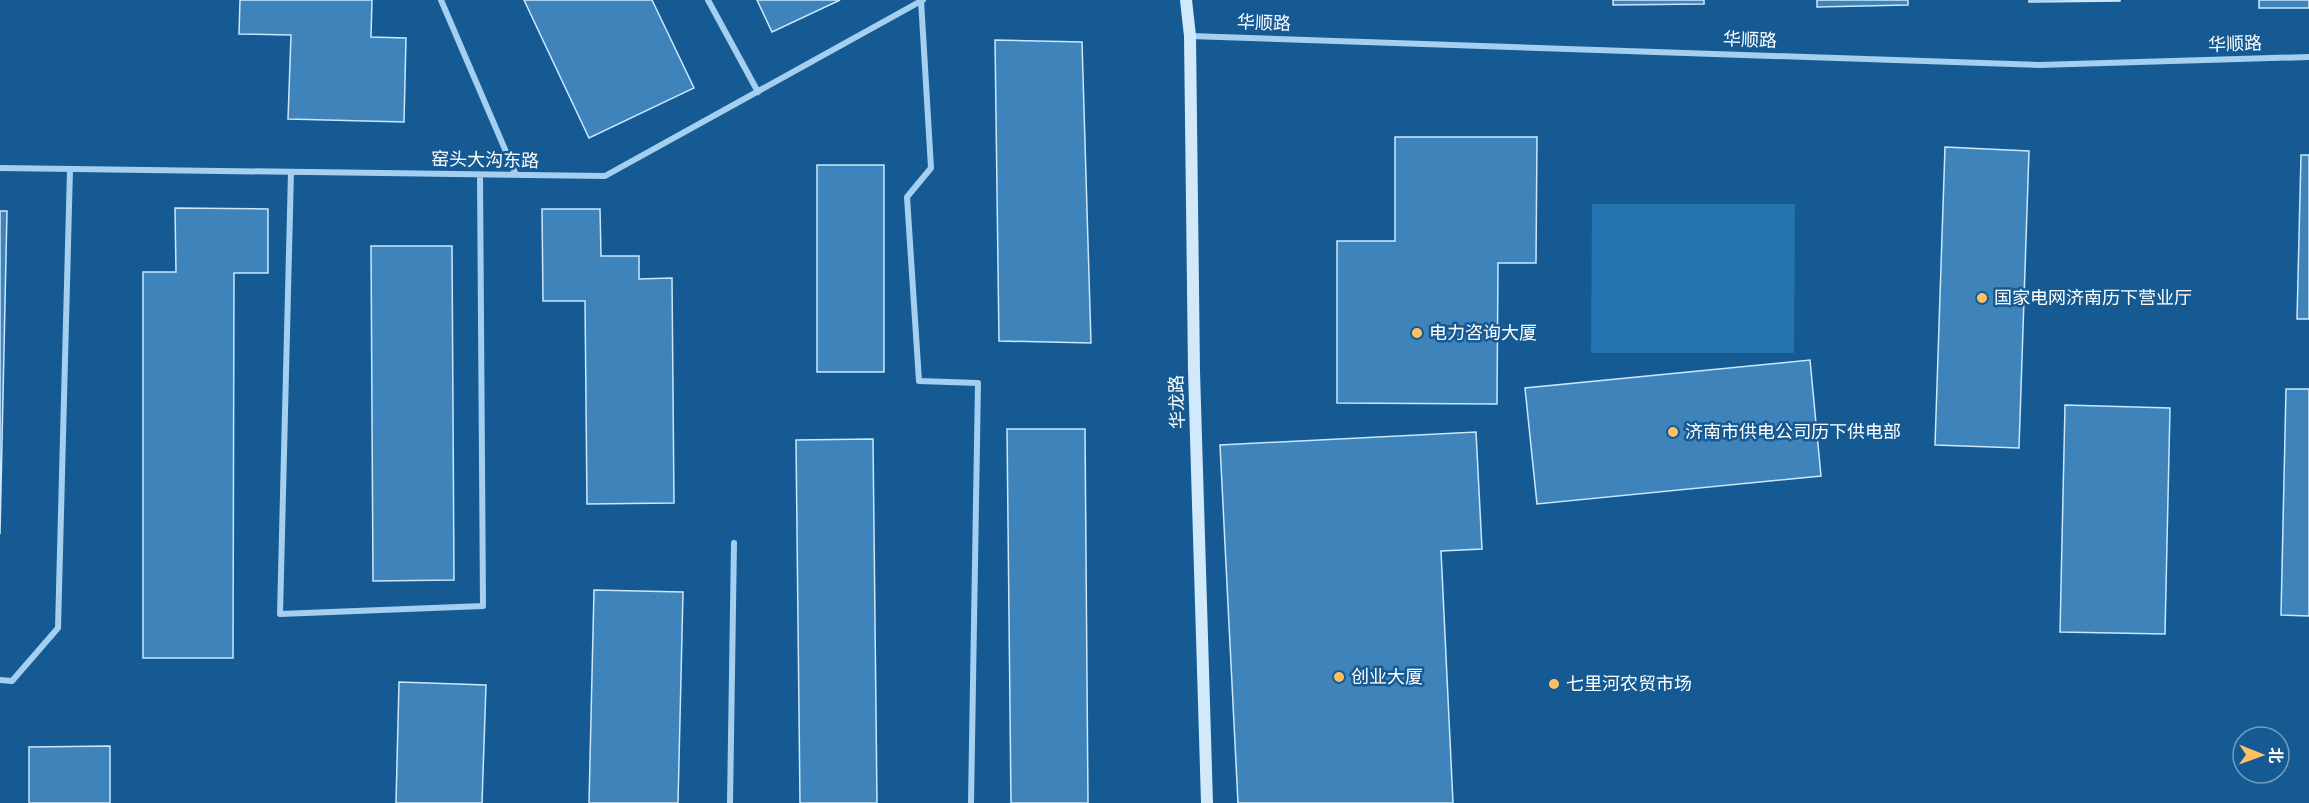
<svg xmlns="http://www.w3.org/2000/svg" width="2309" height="803" font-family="Montserrat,'Noto Sans SC',sans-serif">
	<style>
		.green { fill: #2573af }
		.building { fill: #3e84ba; stroke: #cbe7fc; stroke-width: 1.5 }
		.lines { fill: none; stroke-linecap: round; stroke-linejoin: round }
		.minor { stroke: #a4cff1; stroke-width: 6 }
		.secondary { stroke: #d2e9fb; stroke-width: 12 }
		.poi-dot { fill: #ffc063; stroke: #155a92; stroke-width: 2 }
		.labels { text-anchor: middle; stroke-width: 5; stroke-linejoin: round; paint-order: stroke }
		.street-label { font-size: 18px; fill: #fff; stroke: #155a92 }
		.poi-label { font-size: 18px; fill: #fff; stroke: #155a92; text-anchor: start }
	</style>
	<rect width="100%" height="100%" fill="#155a92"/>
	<!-- green -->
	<path class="green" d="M1592,204h203l-1,149h-203z"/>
	<!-- building -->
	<path class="building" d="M240,0h132l-1,37 35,1 -2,84 -116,-3 3,-84 -52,-1z
		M524,0h128l42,88 -105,50z
		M757,0h83l-68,32z
		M1613,0h91v4l-91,1z
		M1817,0h91v5l-91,2z
		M2029,0h91v1l-91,1z
		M2259,0h50v8h-50z
		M995,40l87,2 9,301 -92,-2z
		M1395,137h142l-1,126h-38l-1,141 -160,-1v-162h58z
		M1945,147l84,4 -10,297 -84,-3z
		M2301,155h8v164h-12z
		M817,165h67v207h-67z
		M175,208l93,1v64h-34l-1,385h-90v-386h33z
		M542,209h58l1,47h38v23l33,-1 2,225 -87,1 -2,-203h-42z
		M0,211h7l-7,323z
		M371,246h81l2,334 -81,1z
		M1810,360l11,116 -284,28 -12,-116z
		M2286,389h23v227l-28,-1z
		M2065,405l105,3 -5,226 -105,-2z
		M1007,429h78l3,374h-77z
		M1476,432l6,117 -41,2 12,252h-215l-18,-358z
		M873,439l4,364h-77l-4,-363z
		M594,590l89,2 -5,211h-89z
		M399,682l87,3 -4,118h-86z
		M110,746v57h-81v-56z"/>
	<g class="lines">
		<!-- minor -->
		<path class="minor" d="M441,0l75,175
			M708,0l50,92
			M921,0l10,168 -24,29 12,184 59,2 -7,420
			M1190,36l849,29 270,-8
			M0,168l605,8 318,-176
			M291,172l-11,442 203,-8 -3,-431
			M0,680l12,1 46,-53 12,-459
			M730,803l4,-260"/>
		<!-- secondary -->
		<path class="secondary" d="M1186,0l4,36 4,335 13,432"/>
	</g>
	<!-- markers -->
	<g class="poi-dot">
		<circle cx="1982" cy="298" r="6"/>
		<circle cx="1417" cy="333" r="6"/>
		<circle cx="1673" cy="432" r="6"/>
		<circle cx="1339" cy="677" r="6"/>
		<circle cx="1554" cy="684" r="6"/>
	</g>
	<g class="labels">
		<!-- street labels -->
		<g class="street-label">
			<text transform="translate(1264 23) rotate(2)" y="6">华顺路</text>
			<text transform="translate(1750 40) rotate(2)" y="6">华顺路</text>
			<text transform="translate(2235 44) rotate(-2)" y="6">华顺路</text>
			<text transform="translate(485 160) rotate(1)" y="6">窑头大沟东路</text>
			<text transform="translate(1177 402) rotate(-92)" y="6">华龙路</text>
		</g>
		<!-- poi labels -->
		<g class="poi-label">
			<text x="1994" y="304">国家电网济南历下营业厅</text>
			<text x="1429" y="339">电力咨询大厦</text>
			<text x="1685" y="438">济南市供电公司历下供电部</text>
			<text x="1351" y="683">创业大厦</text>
			<text x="1566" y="690">七里河农贸市场</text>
		</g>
	</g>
	<!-- north arrow -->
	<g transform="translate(2261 755) rotate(91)"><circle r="28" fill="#155a92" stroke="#739cbe" stroke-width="1.5"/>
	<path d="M0-4.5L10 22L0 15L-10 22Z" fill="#ffc063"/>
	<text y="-9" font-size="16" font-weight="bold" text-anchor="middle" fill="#ffffff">北</text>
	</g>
</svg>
